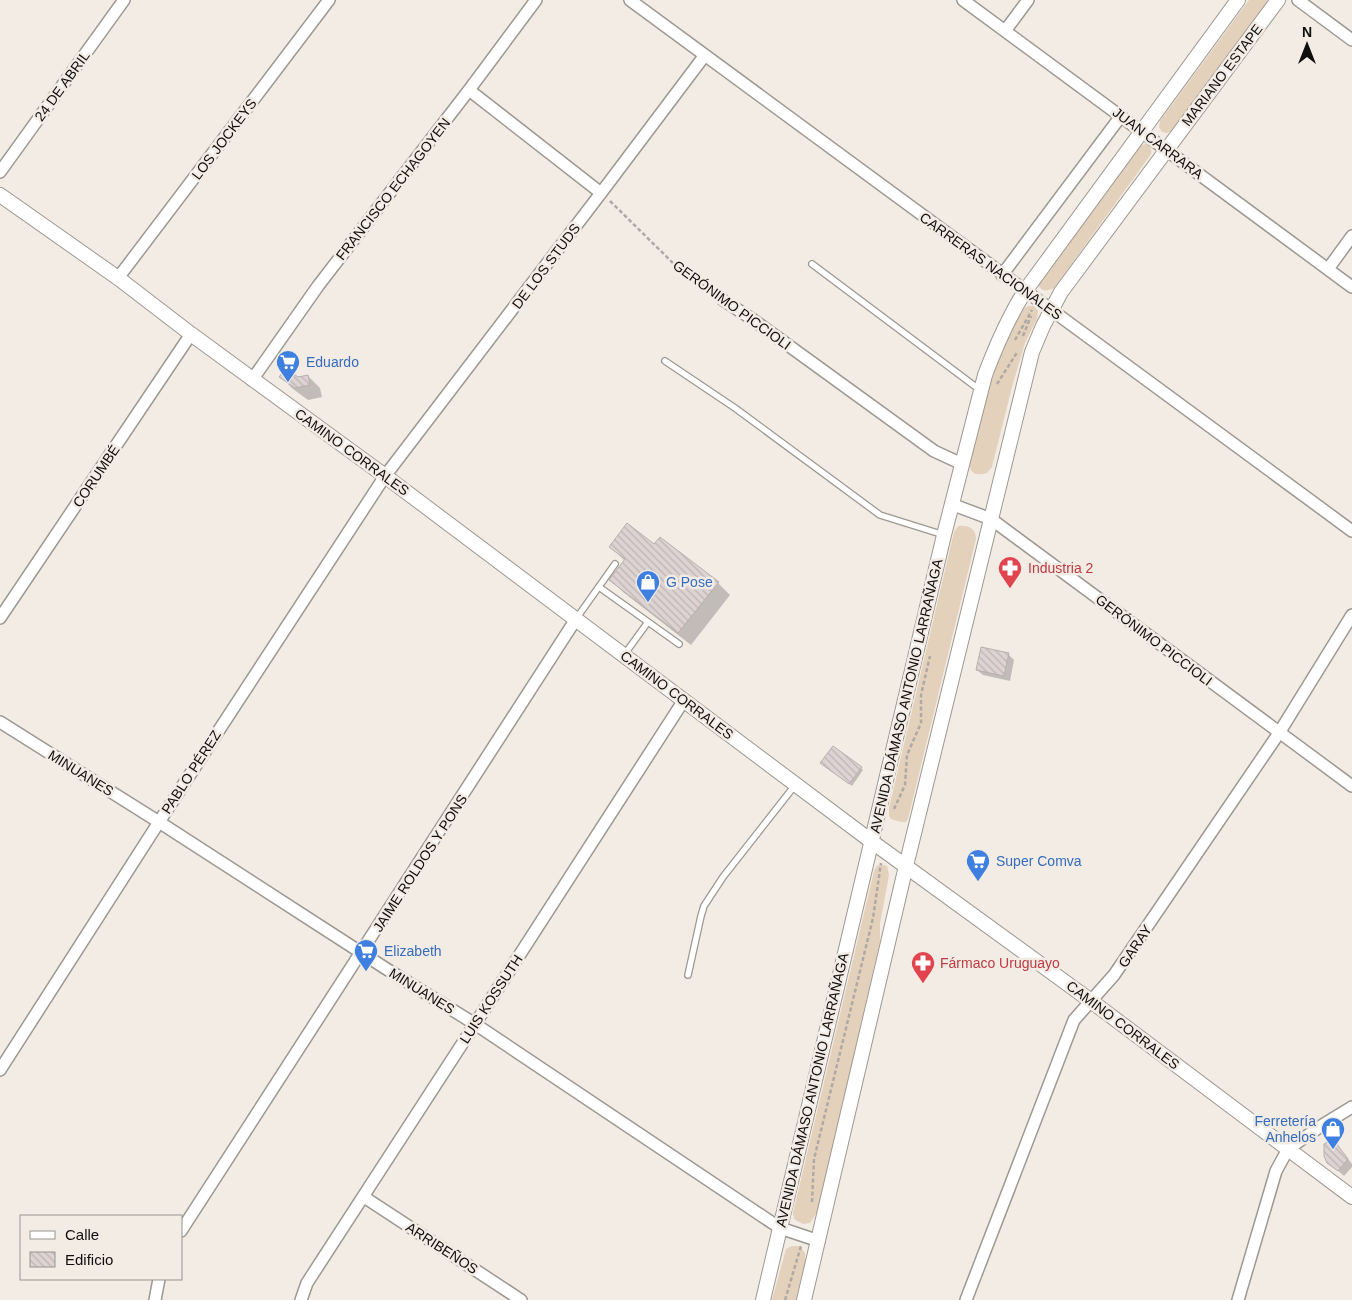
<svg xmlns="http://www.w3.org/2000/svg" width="1352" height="1300" font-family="Arial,sans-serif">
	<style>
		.grass { fill: #e4d1bc }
		.shadow { fill: #0003 }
		.building { fill: url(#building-back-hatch); stroke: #b9afae }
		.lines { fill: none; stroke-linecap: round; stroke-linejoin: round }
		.service-casing { stroke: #9d9891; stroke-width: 8 }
		.minor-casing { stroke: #9d9891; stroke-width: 14 }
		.tertiary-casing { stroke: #9d9891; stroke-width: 16 }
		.path { stroke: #aea9a4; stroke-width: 2.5; stroke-dasharray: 4 2.5; stroke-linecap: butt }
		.service { stroke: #fff; stroke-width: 5.5 }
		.minor { stroke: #fff; stroke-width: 11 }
		.tertiary { stroke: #fff; stroke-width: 14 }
		.labels { text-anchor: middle; stroke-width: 5; stroke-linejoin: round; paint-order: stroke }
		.street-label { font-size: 14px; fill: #100e0c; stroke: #f2ece5 }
		.shop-label { font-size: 14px; fill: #366cbe; stroke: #f2ece5; text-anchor: start }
		.health-label { font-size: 14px; fill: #be3a42; stroke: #f2ece5; text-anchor: start }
	</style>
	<defs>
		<pattern id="building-back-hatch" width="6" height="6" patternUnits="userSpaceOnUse" patternTransform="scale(1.25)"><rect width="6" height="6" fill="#ddd3d2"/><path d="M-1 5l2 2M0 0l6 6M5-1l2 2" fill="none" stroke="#bdb4b3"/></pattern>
	</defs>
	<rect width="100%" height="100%" fill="#f2ece5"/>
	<!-- grass -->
	<path class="grass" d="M1249,0h18v2l-97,130 -3,1 -5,-1 -3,-5 1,-6z
		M1146,144c6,3 7,8 3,13l-95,131c-7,3 -10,4 -15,-1v-5l97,-133 5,-4z
		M1028,306h6l4,4 -1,9 -12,24 -13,44 -20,80 -5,6c-10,3 -18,1 -17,-10l15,-67 21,-53 15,-33z
		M958,526c10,-1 18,2 18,13l-68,280 -2,3h-5l-10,-3 -2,-3v-8l65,-276z
		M881,864l6,2 2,9 -9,49v17l-61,266 -3,7 -6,9 -7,1 -9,-5 -1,-6 81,-342 3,-5z
		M792,1246h8l5,7v9l-9,38h-24l14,-51z"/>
	<!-- shadow -->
	<path class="shadow" d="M308,376l12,12 2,9 -14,3 -15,-11 -12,-12 16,1z
		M610,546h44l64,37 12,12 -39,50 -68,-53 -12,-13 14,-18z
		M1008,654l6,6 -4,21 -27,-6 -6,-5z
		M824,765l37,3 2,2 -11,16z
		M1339,1147l13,17v3l-8,9 -16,-14z"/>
	<!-- building -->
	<path class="building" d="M286,368l12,9 10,-2 2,10 -15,3 -16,-11z
		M627,523l27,21 6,-7 59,45 -41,51 -69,-53 16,-21 -16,-12z
		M981,647l28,6 -5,23 -28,-6z
		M833,746l29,21 -13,17 -29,-21z
		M1333,1139l15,20 -10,12 -11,-8 -3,-7v-12z"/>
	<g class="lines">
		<!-- service casing -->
		<g class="service-casing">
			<path id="service" d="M812,264l168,126
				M665,361l70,47 145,107 64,20
				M599,587l80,57
				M576,619l39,-55
				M624,655l24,-33
				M688,975l13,-59 3,-10 19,-29 73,-93"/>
		</g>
		<!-- minor casing -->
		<g class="minor-casing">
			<path id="minor" d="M630,0l722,531
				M963,0l389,287
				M1298,0l54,40
				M1005,31l23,-31
				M469,90l132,103
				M0,172l124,-172
				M1328,269l24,-33
				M1002,275l119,-159
				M118,278l211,-278
				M723,300l29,19 182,132 28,13
				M252,380l66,-94 151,-196 67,-90
				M951,504l40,15 361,267
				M0,618l191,-284
				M0,722l159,100 226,146 90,56 305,204 39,13
				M0,1070l159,-248 226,-346 216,-283 104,-138
				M364,1197l157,103
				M181,1231l395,-612
				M155,1300l4,-21
				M301,1300l6,-17 168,-259 209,-324
				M966,1300l108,-280 40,-45 165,-242 73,-118
				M1238,1300l38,-129 12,-22 33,-23 31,-19"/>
		</g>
		<!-- tertiary casing -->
		<g class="tertiary-casing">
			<path id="tertiary" d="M0,195l118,83 73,56 194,142 486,365 220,160 261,196
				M763,1300l181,-765 41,-160c11,-29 23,-57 40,-84l213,-291
				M804,1300l102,-434 126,-514 11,-26 18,-34 217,-292"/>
		</g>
		<!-- path -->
		<path class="path" d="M610,201l66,65 38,27
			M1023,336l8,-20
			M1015,340l17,-30
			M997,384l21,-33
			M894,809l11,-24 2,-30 14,-32v-28l9,-39
			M812,1202l2,-43 59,-241 8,-55
			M785,1300l16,-54"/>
		<!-- service -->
		<use href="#service" class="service"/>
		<!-- minor -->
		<use href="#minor" class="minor"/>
		<!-- tertiary -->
		<use href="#tertiary" class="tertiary"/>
	</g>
	<!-- icons -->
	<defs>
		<g id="supermarket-pin" transform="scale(1.25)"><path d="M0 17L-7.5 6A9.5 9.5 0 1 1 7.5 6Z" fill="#3f7fe0" stroke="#f2ece5"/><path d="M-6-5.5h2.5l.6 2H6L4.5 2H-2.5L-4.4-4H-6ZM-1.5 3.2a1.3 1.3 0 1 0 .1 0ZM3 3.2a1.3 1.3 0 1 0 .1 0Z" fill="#fff"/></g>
		<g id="pharmacy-pin" transform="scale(1.25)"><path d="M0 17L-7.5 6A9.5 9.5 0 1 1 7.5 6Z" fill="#e0444e" stroke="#f2ece5"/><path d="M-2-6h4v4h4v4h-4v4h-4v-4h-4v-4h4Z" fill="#fff"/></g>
		<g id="shop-pin" transform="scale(1.25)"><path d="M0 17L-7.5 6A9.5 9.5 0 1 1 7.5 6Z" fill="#3f7fe0" stroke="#f2ece5"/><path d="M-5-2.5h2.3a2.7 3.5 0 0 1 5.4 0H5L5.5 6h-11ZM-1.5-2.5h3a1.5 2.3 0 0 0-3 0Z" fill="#fff"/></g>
	</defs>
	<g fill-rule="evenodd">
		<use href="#supermarket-pin" x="288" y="362"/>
		<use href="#pharmacy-pin" x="1010" y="568"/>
		<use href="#shop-pin" x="648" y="582"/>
		<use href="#supermarket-pin" x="978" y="861"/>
		<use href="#supermarket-pin" x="366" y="951"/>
		<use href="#pharmacy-pin" x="923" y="963"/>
		<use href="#shop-pin" x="1333" y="1129"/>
	</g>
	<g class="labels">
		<!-- street labels -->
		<g class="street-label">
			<text transform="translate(1222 75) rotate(-53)" y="5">MARIANO ESTAPE</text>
			<text transform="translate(62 86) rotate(-54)" y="5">24 DE ABRIL</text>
			<text transform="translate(224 139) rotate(-53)" y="5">LOS JOCKEYS</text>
			<text transform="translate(1158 143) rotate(37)" y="5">JUAN CARRARA</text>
			<text transform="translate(393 189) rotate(-52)" y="5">FRANCISCO ECHAGOYEN</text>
			<text transform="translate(546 266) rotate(-53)" y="5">DE LOS STUDS</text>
			<text transform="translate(991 266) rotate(36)" y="5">CARRERAS NACIONALES</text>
			<text transform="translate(732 305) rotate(36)" y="5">GERÓNIMO PICCIOLI</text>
			<text transform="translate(352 452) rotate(36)" y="5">CAMINO CORRALES</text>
			<text transform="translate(96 476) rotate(-56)" y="5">CORUMBÉ</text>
			<text transform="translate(1154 640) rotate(37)" y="5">GERÓNIMO PICCIOLI</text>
			<text transform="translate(677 695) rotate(37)" y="5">CAMINO CORRALES</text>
			<text transform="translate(906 696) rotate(-77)" y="5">AVENIDA DÁMASO ANTONIO LARRAÑAGA</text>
			<text transform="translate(191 772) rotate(-57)" y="5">PABLO PÉREZ</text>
			<text transform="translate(81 773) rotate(32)" y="5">MINUANES</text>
			<text transform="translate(420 863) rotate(-57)" y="5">JAIME ROLDOS Y PONS</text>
			<text transform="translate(1135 946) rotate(-56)" y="5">GARAY</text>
			<text transform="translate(422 991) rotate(32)" y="5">MINUANES</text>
			<text transform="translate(491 999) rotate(-57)" y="5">LUIS KOSSUTH</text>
			<text transform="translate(1123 1025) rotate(37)" y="5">CAMINO CORRALES</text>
			<text transform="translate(812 1090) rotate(-77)" y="5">AVENIDA DÁMASO ANTONIO LARRAÑAGA</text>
			<text transform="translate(442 1248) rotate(33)" y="5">ARRIBEÑOS</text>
		</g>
		<!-- shop labels -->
		<g class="shop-label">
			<text x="306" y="367">Eduardo</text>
			<text x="666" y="587">G Pose</text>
			<text x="996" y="866">Super Comva</text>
			<text x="384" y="956">Elizabeth</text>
			<text x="1316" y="1126" text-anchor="end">Ferretería<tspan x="1316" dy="16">Anhelos</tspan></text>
		</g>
		<!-- health labels -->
		<g class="health-label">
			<text x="1028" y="573">Industria 2</text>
			<text x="940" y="968">Fármaco Uruguayo</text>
		</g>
	</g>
	<!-- legend -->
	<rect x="20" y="1215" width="162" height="65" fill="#f2ece5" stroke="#98938e"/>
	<rect x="30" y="1231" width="25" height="8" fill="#ffffff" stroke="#98938e"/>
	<text x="65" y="1240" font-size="15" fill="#100e0c">Calle</text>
	<rect x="30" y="1252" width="25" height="15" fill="url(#building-back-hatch)" stroke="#98938e"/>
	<text x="65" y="1265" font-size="15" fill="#100e0c">Edificio</text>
	<!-- north arrow -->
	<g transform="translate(1307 45)" stroke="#f2ece5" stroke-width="4" paint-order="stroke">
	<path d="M0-4L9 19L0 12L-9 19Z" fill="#100e0c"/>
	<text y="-8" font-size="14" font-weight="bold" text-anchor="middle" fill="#100e0c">N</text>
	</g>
</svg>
